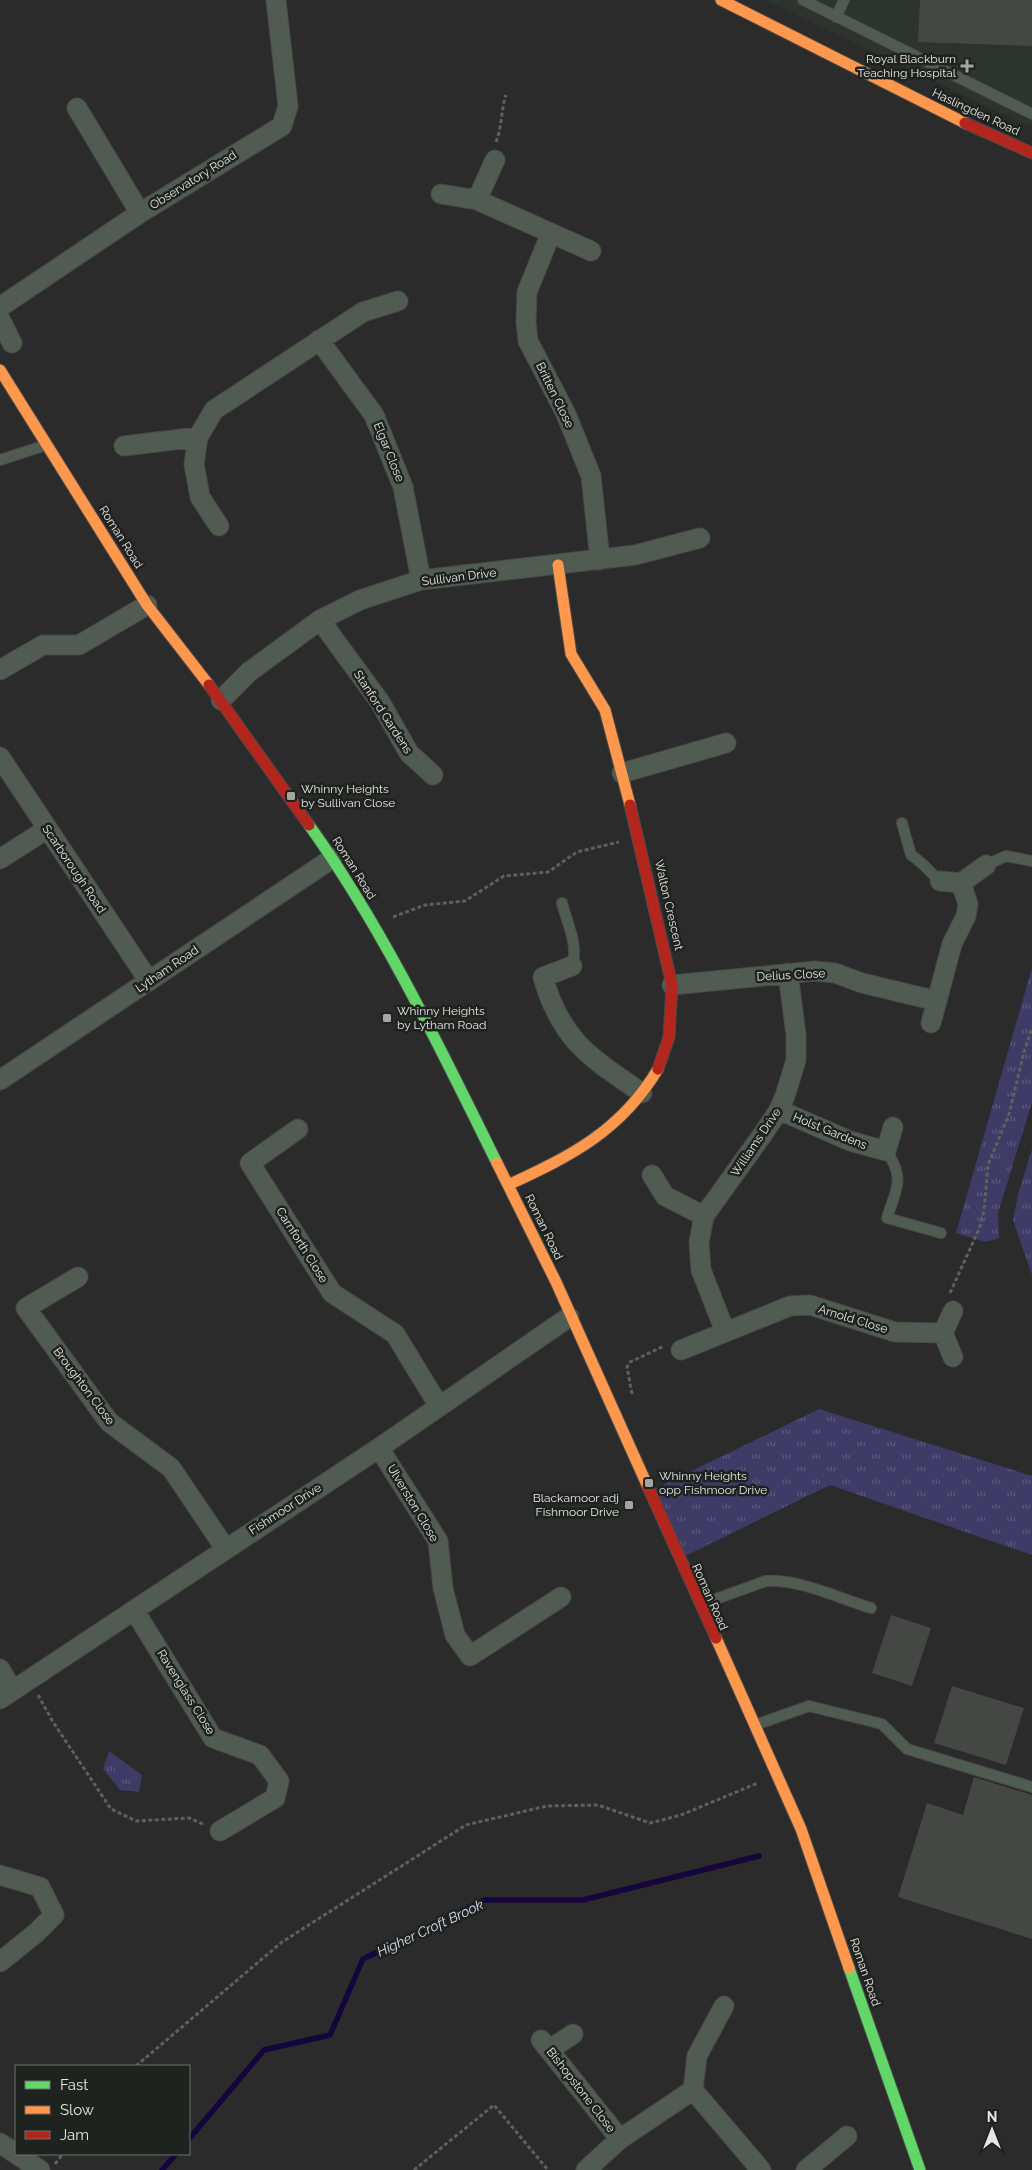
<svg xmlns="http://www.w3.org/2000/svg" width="1032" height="2170" font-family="Raleway,sans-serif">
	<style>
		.built { fill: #2d342d }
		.grass { fill: url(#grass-tufts) }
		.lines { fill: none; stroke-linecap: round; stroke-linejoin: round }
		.stream { stroke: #14063d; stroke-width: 5.5 }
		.building { fill: #454745 }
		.lane-casing { stroke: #484948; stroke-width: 12 }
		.street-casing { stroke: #484948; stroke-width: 21 }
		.fast-casing { stroke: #484948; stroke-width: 13 }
		.slow-casing { stroke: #484948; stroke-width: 13 }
		.jam-casing { stroke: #484948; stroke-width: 13 }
		.path { stroke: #5a625a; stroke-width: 3; stroke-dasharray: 4 2.5; stroke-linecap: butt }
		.lane { stroke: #505b51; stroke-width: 10 }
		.street { stroke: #505b51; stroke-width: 19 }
		.fast { stroke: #63d668; stroke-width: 11 }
		.slow { stroke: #ff974d; stroke-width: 11 }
		.jam { stroke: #b3261e; stroke-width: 11 }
		.poi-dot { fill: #a3a5a3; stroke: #1f231f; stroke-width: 2 }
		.labels { text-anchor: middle; stroke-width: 5; stroke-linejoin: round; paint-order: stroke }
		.poi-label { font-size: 12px; fill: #e4e7e4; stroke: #1f231f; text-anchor: start }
		.street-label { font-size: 12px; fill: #e4e7e4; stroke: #1f231f }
		.water-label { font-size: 14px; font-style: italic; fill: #dddef2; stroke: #1f231f }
	</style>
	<defs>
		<pattern id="grass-tufts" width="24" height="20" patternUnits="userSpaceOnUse" patternTransform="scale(1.25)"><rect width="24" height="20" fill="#3e3c67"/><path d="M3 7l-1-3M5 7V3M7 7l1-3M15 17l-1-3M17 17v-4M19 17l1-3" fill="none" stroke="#5a587d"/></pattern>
	</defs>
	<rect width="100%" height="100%" fill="#2a2b2a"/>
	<!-- built -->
	<path class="built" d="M765,0h267v126l-13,-4z"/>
	<!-- grass -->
	<path class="grass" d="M1032,968v134l-34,111 1,25 -14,4 -29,-9z
		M1032,1149v126l-19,-55 6,-29z
		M819,1409l213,67v79l-202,-70 -147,72 -30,-67z
		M109,1751l33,24 -3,17 -19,-2 -17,-21z"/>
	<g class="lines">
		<!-- stream -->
		<path class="stream" d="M189,2139l75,-89 66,-15 33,-76 121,-59h99l176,-44
			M162,2170l14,-16"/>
	</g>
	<!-- building -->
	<path class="building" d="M920,0h112v46l-114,-4z
		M891,1615l40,13 -19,58 -40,-13z
		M952,1686l72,22 -18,57 -72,-22z
		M974,1777l58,18v144l-134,-42 29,-94 36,12z"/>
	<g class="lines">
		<!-- lane casing -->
		<g class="lane-casing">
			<path id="lane" d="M803,0l229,114
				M836,17l8,-17
				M0,460l46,-15
				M902,823l9,32c12,7 18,17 29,26
				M986,865l20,-9 26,5
				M562,903c5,20 17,43 10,63
				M886,1151c20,27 10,38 1,67l54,15
				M702,1604l64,-23c34,-2 72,17 105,27
				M755,1725l54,-19 73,18 25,25 125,38"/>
		</g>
		<!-- street casing -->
		<g class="street-casing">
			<path id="street" d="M77,108l63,105
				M441,194l36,6 114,51
				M477,200l18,-40
				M551,233l-24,59 -1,30 2,19 38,73 25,62 9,84
				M0,307l140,-94 142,-87 6,-20 -12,-106
				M0,319l12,24
				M319,340l55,75 29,72 18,93
				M124,446l74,-9
				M219,526l-19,-29 -6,-33 4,-27 16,-27 149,-98 35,-11
				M320,620l60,82 29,51 24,22
				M0,670l43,-25h36l68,-40
				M221,700l28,-28 71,-52 40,-20 61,-20 214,-25 65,-17
				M0,757l149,224
				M622,773l104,-30
				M0,859l47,-30
				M940,881l21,2 25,-18
				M572,966l-29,11c18,64 48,81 99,116
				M672,985l143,-14 20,2 27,10 75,18
				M931,1023l21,-79 14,-28 2,-12 -7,-21
				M0,1080l333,-222
				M779,1110l71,31 36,10 7,-24
				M298,1129l-48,34 82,130 63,41 44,72
				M652,1175l13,21 39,20
				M78,1277l-52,31 83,114 62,46 54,80
				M953,1311l-10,22 10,24
				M725,1331l-24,-61 -2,-28 5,-26 59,-82 16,-24 6,-14 11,-36v-25l-8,-62
				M681,1350l109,-44 20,-1 85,27 48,1
				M379,1448l59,93 5,47 12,47 15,21 91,-59
				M134,1610l79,128 47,17 19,26 -4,17 -55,33
				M0,1669l12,21
				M0,1699l379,-251 190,-131
				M0,1875l40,12 14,28 -18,18 -36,29
				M541,2040l79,99
				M549,2050l24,-16
				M693,2090l4,-34 27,-50
				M0,2143l40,27
				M586,2170l34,-31 73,-49 68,80
				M806,2170l41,-34"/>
		</g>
		<!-- fast casing -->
		<g class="fast-casing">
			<path id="fast" d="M309,825c75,105 131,223 188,338
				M849,1968l71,202"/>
		</g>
		<!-- slow casing -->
		<g class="slow-casing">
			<path id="slow" d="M721,0l244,123
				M0,370l147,235 62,80
				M558,565l13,89 34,56 25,95
				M497,1163l59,119 92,205
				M508,1185c63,-29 113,-54 150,-116
				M716,1638l85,191 48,139"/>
		</g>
		<!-- jam casing -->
		<g class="jam-casing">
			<path id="jam" d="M965,123l67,30
				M209,685l100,140
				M630,805l42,180 -3,52 -11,32
				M648,1487l68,151"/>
		</g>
		<!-- path -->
		<path class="path" d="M496,142c6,-15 5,-32 10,-47
			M393,917l32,-12 40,-4 39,-25 44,-4 29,-20 42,-10
			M950,1293l29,-64 5,-18 4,-46 21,-51 15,-62 8,-24
			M632,1394l-5,-27 3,-5 34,-16
			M38,1695l15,27 58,87 25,12 53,-3 14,6
			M136,2066l146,-124 184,-117 81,-19 51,-1 52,18 31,-8 77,-32
			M55,2164l8,-10
			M414,2170l80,-65 54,65"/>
		<!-- lane -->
		<use href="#lane" class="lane"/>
		<!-- street -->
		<use href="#street" class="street"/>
		<!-- fast -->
		<use href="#fast" class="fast"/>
		<!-- slow -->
		<use href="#slow" class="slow"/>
		<!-- jam -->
		<use href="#jam" class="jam"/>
	</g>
	<!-- markers -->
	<g class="poi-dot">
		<path d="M964.5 58.5h5v5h5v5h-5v5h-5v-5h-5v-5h5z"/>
		<rect x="286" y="791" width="10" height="10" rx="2.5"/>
		<rect x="382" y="1013" width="10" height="10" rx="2.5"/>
		<rect x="644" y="1478" width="10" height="10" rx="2.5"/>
		<rect x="624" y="1500" width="10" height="10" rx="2.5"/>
	</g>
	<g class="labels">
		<!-- poi labels -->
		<g class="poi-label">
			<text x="956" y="63" text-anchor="end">Royal Blackburn<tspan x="956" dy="14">Teaching Hospital</tspan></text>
			<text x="301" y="793">Whinny Heights<tspan x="301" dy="14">by Sullivan Close</tspan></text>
			<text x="397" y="1015">Whinny Heights<tspan x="397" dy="14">by Lytham Road</tspan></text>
			<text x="659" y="1480">Whinny Heights<tspan x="659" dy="14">opp Fishmoor Drive</tspan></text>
			<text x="619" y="1502" text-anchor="end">Blackamoor adj<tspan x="619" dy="14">Fishmoor Drive</tspan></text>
		</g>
		<!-- street labels -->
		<g class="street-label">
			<text transform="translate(976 112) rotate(25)" y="4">Haslingden Road</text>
			<text transform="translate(193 180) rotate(-32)" y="4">Observatory Road</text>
			<text transform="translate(555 395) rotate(64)" y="4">Britten Close</text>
			<text transform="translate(389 452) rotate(68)" y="4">Elgar Close</text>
			<text transform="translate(121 537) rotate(58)" y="4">Roman Road</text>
			<text transform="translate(459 577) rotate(-7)" y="4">Sullivan Drive</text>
			<text transform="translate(383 712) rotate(57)" y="4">Stanford Gardens</text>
			<text transform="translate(354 868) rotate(58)" y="4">Roman Road</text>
			<text transform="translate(74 869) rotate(56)" y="4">Scarborough Road</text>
			<text transform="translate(669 905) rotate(77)" y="4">Walton Crescent</text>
			<text transform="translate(167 969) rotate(-34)" y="4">Lytham Road</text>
			<text transform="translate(791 975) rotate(-3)" y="4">Delius Close</text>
			<text transform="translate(830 1131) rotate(22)" y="4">Holst Gardens</text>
			<text transform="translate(756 1142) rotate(-56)" y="4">Williams Drive</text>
			<text transform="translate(544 1227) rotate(64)" y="4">Roman Road</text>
			<text transform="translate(302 1245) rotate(58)" y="4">Carnforth Close</text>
			<text transform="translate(853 1319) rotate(17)" y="4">Arnold Close</text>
			<text transform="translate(84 1386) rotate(53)" y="4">Broughton Close</text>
			<text transform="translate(413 1503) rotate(59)" y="4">Ulverston Close</text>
			<text transform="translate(285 1509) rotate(-33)" y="4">Fishmoor Drive</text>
			<text transform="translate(710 1597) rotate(66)" y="4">Roman Road</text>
			<text transform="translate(186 1692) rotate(58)" y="4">Ravenglass Close</text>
			<text transform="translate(865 1972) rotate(71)" y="4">Roman Road</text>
			<text transform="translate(581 2090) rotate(52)" y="4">Bishopstone Close</text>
		</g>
		<!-- water labels -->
		<g class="water-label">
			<text transform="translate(430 1928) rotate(-25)" y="5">Higher Croft Brook</text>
		</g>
	</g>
	<!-- legend -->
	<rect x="15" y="2065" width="175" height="90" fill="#1f231f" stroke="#6e716e"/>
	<rect x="25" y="2081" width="25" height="8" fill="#63d668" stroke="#6e716e"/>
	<text x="60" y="2090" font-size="15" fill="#e4e7e4">Fast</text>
	<rect x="25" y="2106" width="25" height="8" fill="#ff974d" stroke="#6e716e"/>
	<text x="60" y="2115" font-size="15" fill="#e4e7e4">Slow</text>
	<rect x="25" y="2131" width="25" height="8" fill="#b3261e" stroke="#6e716e"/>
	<text x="60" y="2140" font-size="15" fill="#e4e7e4">Jam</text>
	<!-- north arrow -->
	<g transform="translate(992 2130)" stroke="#1f231f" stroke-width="4" paint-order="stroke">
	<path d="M0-4L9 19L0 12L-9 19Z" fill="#e4e7e4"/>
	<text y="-8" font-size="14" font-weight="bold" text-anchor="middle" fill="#e4e7e4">N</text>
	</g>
</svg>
